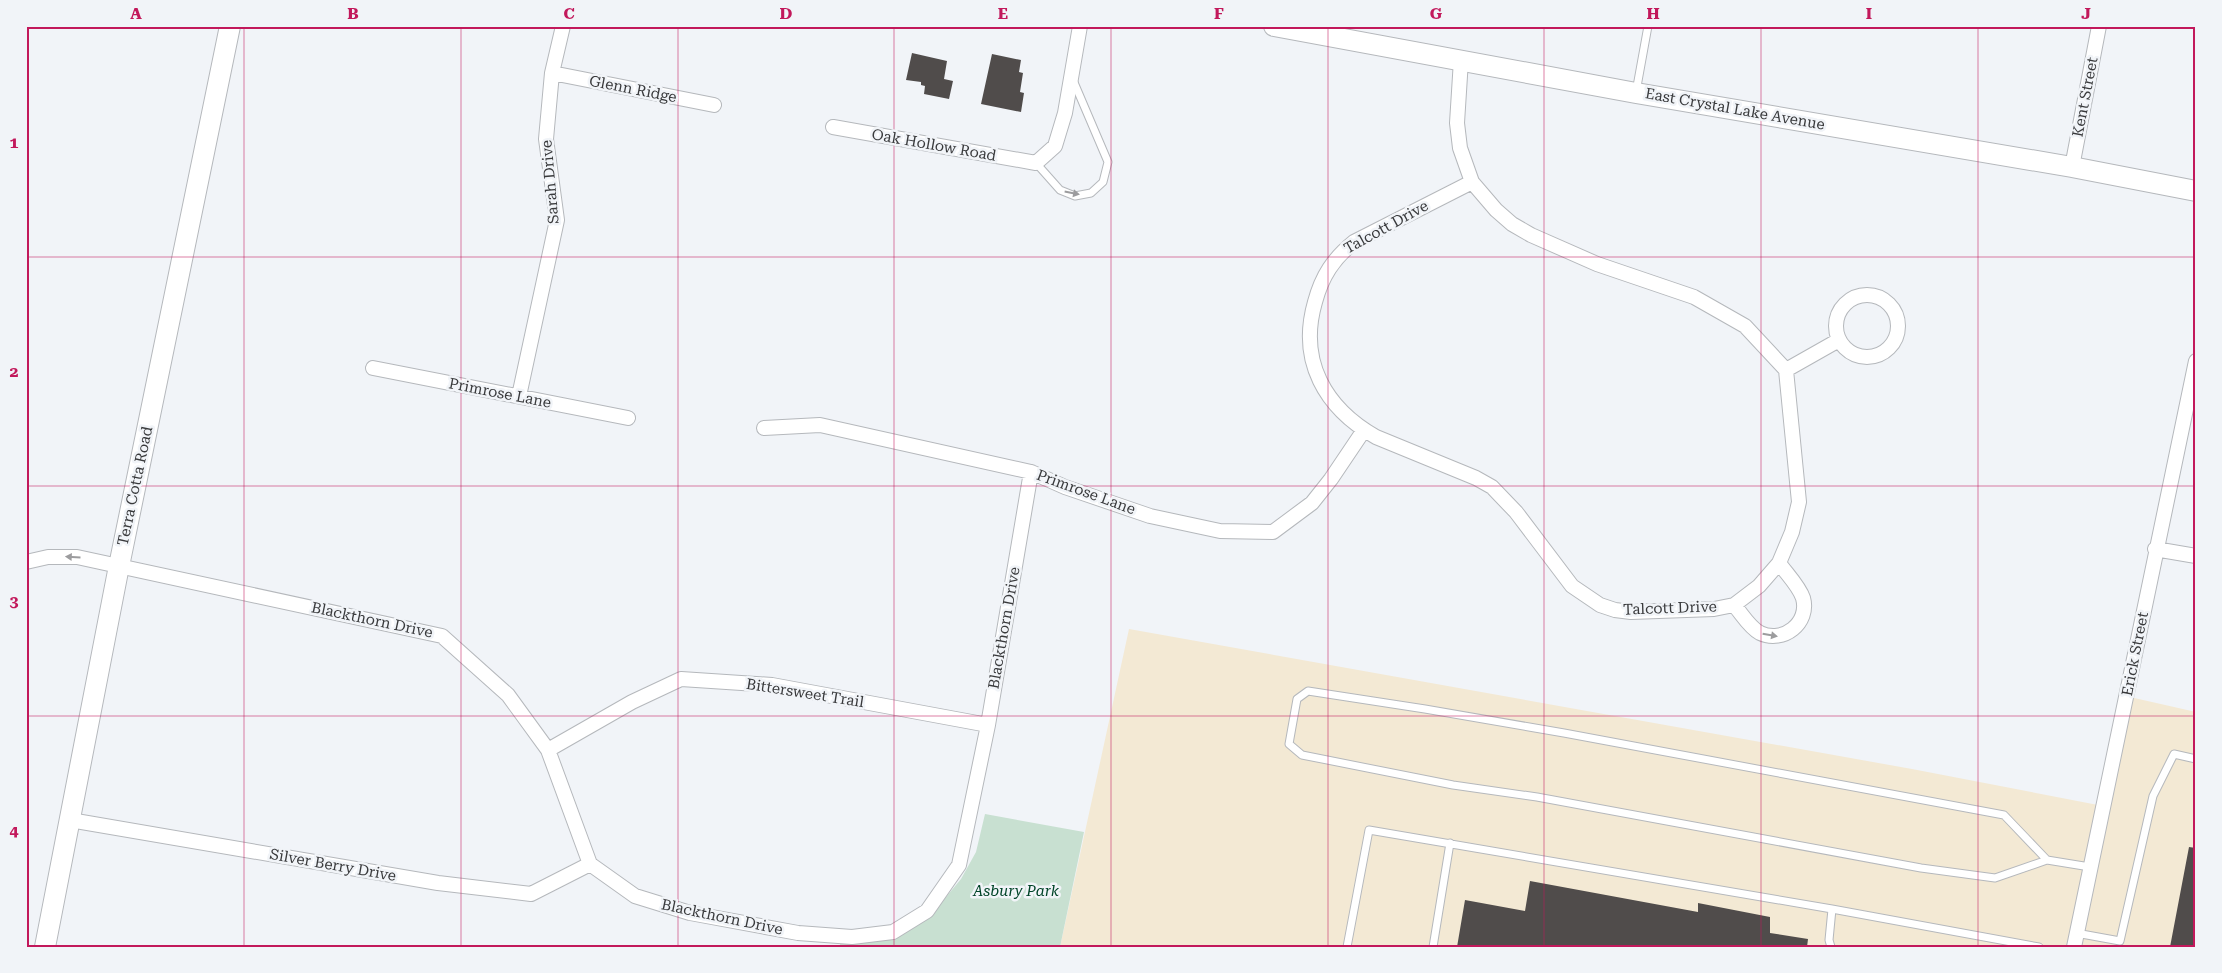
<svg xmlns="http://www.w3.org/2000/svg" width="2222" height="973" font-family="'Roboto Serif',serif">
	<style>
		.commercial { fill: #f3e9d4 }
		.green { fill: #c8e0d1 }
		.building { fill: #504c4b }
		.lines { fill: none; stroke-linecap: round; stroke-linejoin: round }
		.lane-casing { stroke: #b5b8bc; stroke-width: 9 }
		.street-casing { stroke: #b5b8bc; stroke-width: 16 }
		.secondary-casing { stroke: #b5b8bc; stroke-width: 22 }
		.lane { stroke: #fff; stroke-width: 7 }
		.street { stroke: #fff; stroke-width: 14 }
		.secondary { stroke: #fff; stroke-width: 20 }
		.oneway { fill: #9c9c9e }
		.grid { fill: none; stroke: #c2185b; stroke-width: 1; stroke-opacity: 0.55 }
		.labels { text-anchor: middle; stroke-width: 5; stroke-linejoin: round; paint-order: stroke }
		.street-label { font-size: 15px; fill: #393a3c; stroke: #f1f4f8 }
		.park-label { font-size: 15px; font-style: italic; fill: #004428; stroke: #f1f4f8 }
		.neatline { fill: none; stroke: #c2185b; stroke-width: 2 }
		.grid-label { font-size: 16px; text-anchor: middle; font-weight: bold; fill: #c2185b }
	</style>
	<rect width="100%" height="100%" fill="#f1f4f8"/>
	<!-- commercial -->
	<path class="commercial" d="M1129,629l783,140 186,36 23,-110 75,17v235h-1136z"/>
	<!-- green -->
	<path class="green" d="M985,814l99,18 -24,115h-220v-3l55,-8 36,-21 30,-36 15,-27z"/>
	<!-- building -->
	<path class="building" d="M912,53l35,8 -3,18 9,2 -4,18 -25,-5 1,-8 -4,-1v-3l-15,-2z
		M992,54l29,6 -2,12 4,1 -3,19 4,1 -3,19 -40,-8z
		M2189,847l7,1v99h-26z
		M1530,881l168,31v-9l72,14v16l38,6 -1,8h-350l8,-47 60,11z"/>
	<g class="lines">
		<!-- lane casing -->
		<g class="lane-casing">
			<path id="lane" d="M1636,92l12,-66
				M1036,163l24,27 15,6 16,-3 12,-11 5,-20 -35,-82
				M2047,860l-43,-45 -440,-82 -139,-24 -117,-18 -11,8 -8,45 13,11 151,30 84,12 384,71 74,10 52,-18 43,7
				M2076,933l44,8 33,-145 21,-42 22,5
				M1347,947l22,-117 463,79 207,38
				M1433,947l17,-104
				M1831,947l-2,-7 3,-31"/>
		</g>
		<!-- street casing -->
		<g class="street-casing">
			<path id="street" d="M1461,60l-4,63 3,25 12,34 24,28 16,14 19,11 66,29 97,33 51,29 41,44 13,132 -7,30 -13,31 -20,23 -25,19 -20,4 -83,3 -16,-2 -15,-5 -28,-19 -56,-74 -24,-25 -16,-9 -100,-41c-51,-29 -78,-76 -61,-135 7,-26 18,-43 39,-60l118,-60
				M552,73l162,32
				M833,127l203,36 19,-17 10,-33 15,-87
				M2072,167l27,-141
				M1836 326a31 31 0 1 1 62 0a31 31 0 1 1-62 0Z
				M373,368l255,50
				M1786,370l53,-30
				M519,396l38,-176 -11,-81 6,-66 11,-47
				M764,428l56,-3 211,47 34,15 85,29 70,15 53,1 39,-29 19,-24 33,-49
				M2155,549l41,7
				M26,562l22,-5h29l365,79 66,59 40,55 42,114 45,32 55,17 108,20 54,4 41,-5 34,-21 32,-46 29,-140 43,-253
				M1734,605c8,9 15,22 26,28 23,11 50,-10 43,-35 -4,-12 -17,-25 -24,-35
				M548,750l84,-48 49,-23 91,6 216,40
				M70,820l368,63 93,11 59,-30
				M2074,947l122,-586"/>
		</g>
		<!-- secondary casing -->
		<g class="secondary-casing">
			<path id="secondary" d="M1274,26l362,67 436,74 124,24
				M45,947l74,-381 111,-540"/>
		</g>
		<!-- lane -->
		<use href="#lane" class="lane"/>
		<!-- street -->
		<use href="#street" class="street"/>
		<!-- secondary -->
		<use href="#secondary" class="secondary"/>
	</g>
	<!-- one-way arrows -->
	<defs><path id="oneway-solid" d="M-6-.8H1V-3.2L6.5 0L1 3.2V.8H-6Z" transform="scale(1.25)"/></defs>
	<g class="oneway">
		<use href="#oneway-solid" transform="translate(1072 193) rotate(11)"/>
		<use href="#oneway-solid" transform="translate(73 557) rotate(-177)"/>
		<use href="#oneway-solid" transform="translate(1770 635) rotate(10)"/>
	</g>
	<!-- grid -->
	<path class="grid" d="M244,26v921M461,26v921M678,26v921M894,26v921M1111,26v921M1328,26v921M1544,26v921M1761,26v921M1978,26v921M26,257h2170M26,486h2170M26,716h2170"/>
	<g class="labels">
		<!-- street labels -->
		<g class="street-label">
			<text transform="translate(633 89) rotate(11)" y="5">Glenn Ridge</text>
			<text transform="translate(2085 97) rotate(-79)" y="5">Kent Street</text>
			<text transform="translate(1735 109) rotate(10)" y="5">East Crystal Lake Avenue</text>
			<text transform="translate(934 145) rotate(10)" y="5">Oak Hollow Road</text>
			<text transform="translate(550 182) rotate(-95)" y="5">Sarah Drive</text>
			<text transform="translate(1386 227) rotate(-29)" y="5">Talcott Drive</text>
			<text transform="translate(500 393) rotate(11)" y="5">Primrose Lane</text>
			<text transform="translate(135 486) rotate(-78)" y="5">Terra Cotta Road</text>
			<text transform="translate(1086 492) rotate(20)" y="5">Primrose Lane</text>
			<text transform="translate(1670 608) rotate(-2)" y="5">Talcott Drive</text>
			<text transform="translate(372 620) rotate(12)" y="5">Blackthorn Drive</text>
			<text transform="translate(1004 628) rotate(-80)" y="5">Blackthorn Drive</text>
			<text transform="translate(2135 654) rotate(-79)" y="5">Erick Street</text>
			<text transform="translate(805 693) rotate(9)" y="5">Bittersweet Trail</text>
			<text transform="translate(333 865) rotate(10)" y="5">Silver Berry Drive</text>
			<text transform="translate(722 917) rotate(12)" y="5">Blackthorn Drive</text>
		</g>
		<!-- park labels -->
		<g class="park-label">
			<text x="1016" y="896">Asbury Park</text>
		</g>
	</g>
	<!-- border -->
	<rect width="2222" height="973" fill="none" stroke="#f1f4f8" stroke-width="55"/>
	<rect x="28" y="28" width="2166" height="918" class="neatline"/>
	<g class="grid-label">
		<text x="136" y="19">A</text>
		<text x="353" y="19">B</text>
		<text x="569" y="19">C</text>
		<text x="786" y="19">D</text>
		<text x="1003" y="19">E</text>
		<text x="1219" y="19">F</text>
		<text x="1436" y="19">G</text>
		<text x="1653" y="19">H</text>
		<text x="1869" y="19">I</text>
		<text x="2086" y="19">J</text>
		<text x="14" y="148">1</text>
		<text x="14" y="377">2</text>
		<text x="14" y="607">3</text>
		<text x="14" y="836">4</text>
	</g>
</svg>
